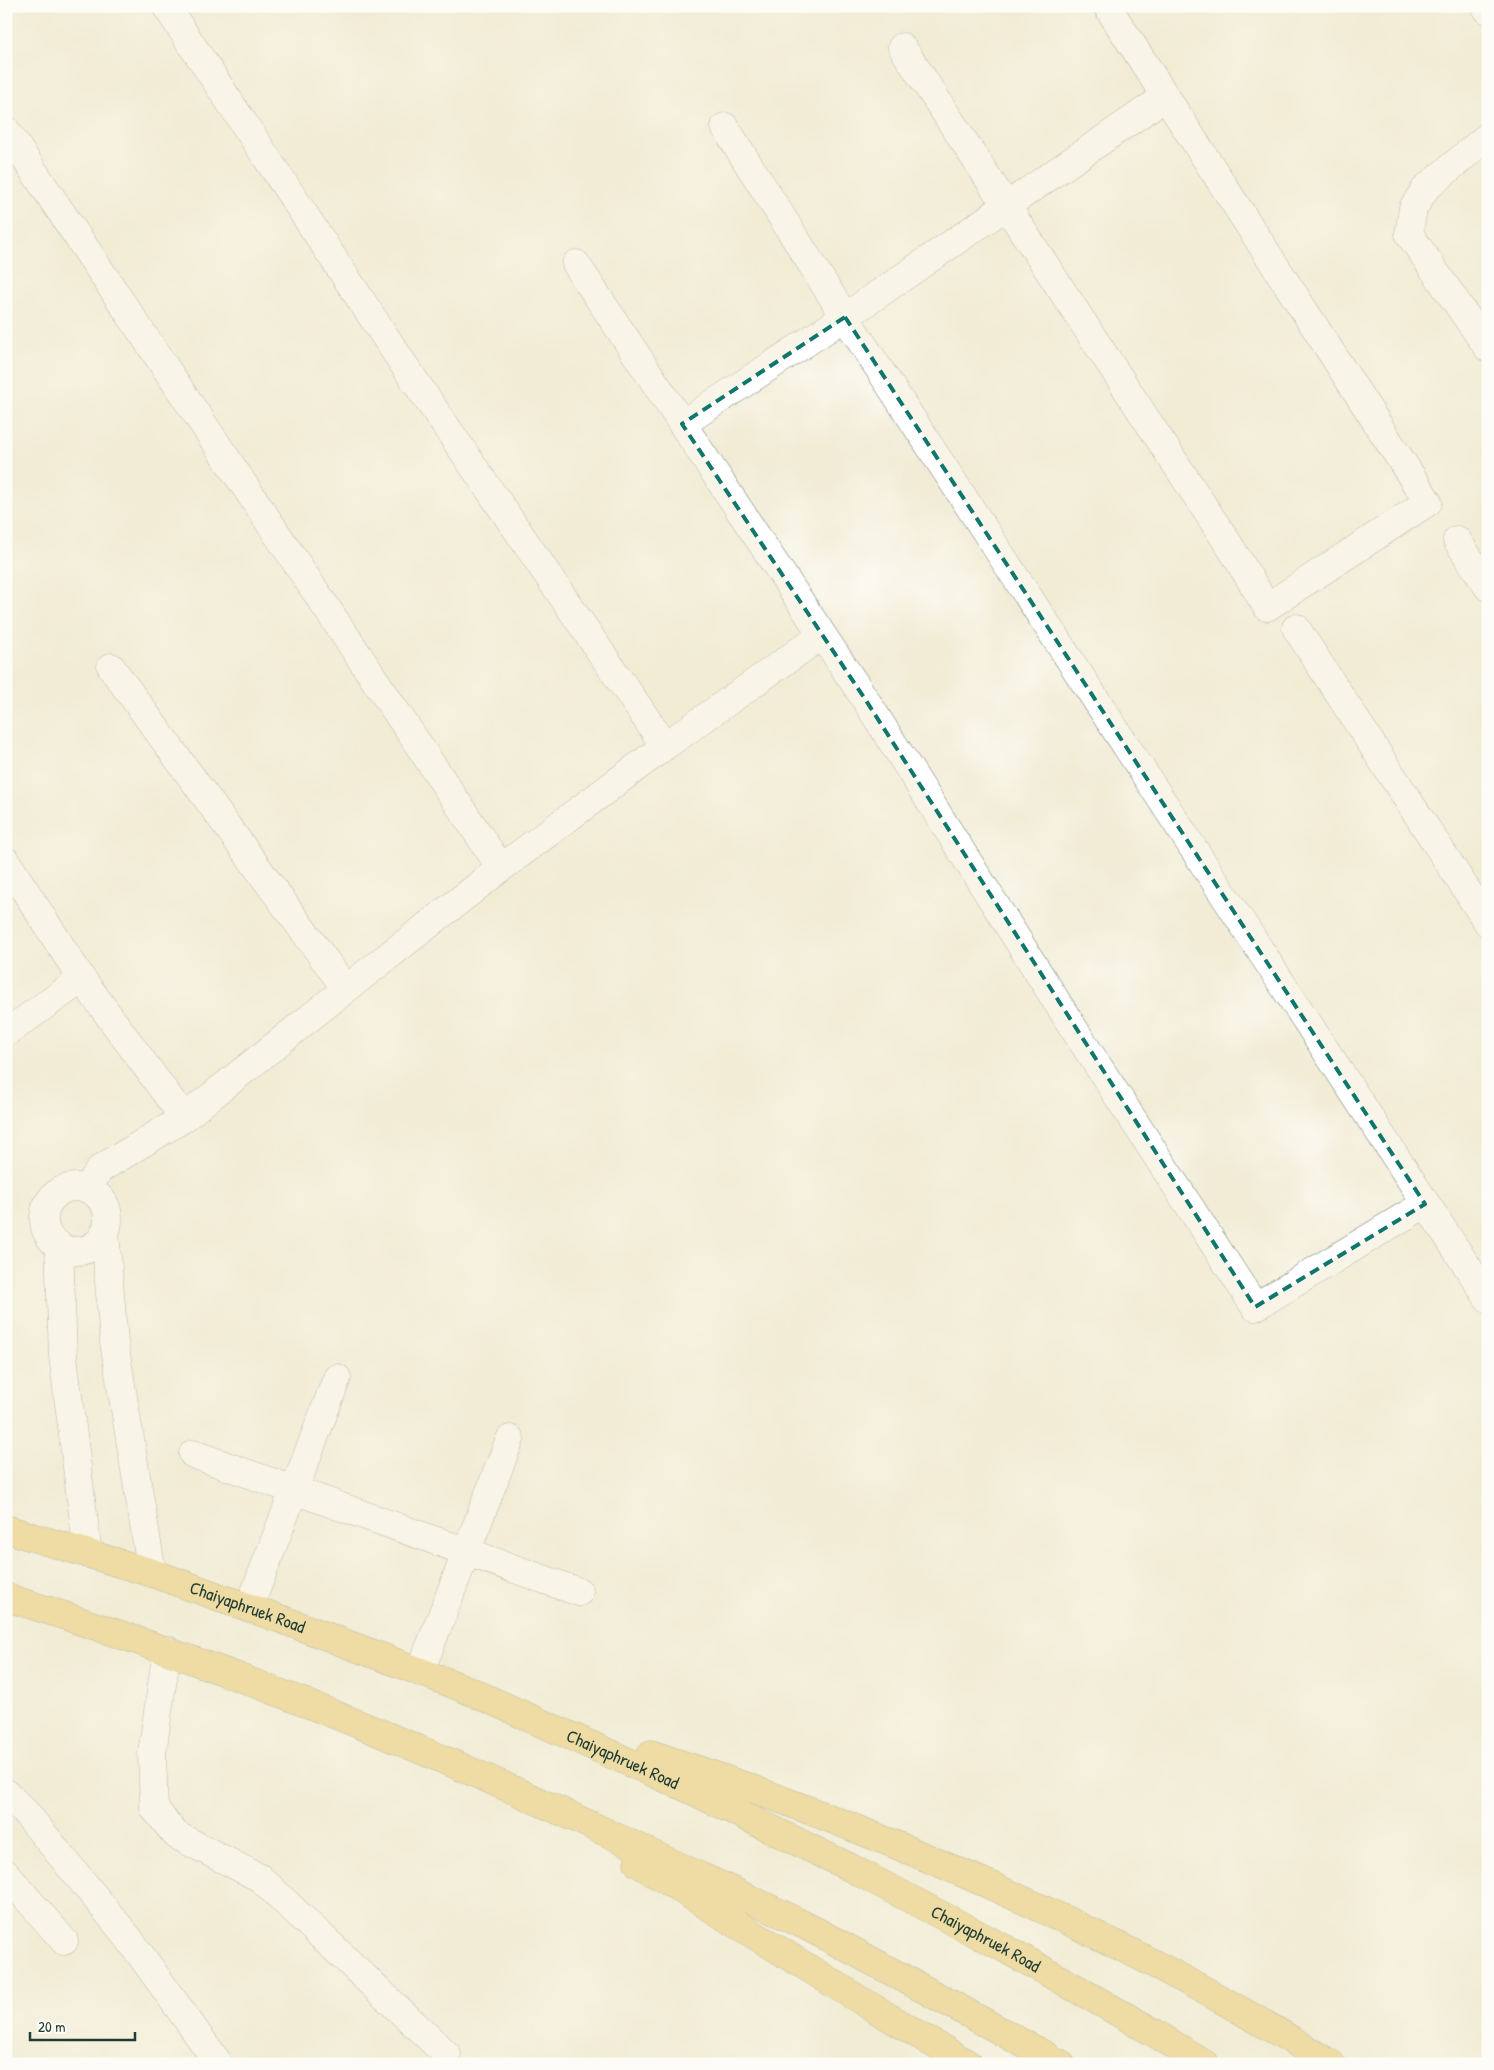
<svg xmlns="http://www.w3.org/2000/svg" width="1494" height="2070" font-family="'Patrick Hand',sans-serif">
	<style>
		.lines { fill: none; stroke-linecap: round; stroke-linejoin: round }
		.minor-casing { stroke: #697a6d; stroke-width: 29 }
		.major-casing { stroke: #697a6d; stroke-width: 29 }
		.minor { stroke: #fff; stroke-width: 28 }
		.major { stroke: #eac769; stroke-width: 28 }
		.marked { fill: none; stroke: #0f766e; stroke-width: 4; stroke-dasharray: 10 6; stroke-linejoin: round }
		.labels { text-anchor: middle; stroke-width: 4.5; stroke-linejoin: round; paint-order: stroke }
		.street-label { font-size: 18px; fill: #1f3d34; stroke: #fdfcf7 }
	</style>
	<rect width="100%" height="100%" fill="#fdfcf7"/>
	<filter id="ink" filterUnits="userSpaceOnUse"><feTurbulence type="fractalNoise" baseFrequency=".02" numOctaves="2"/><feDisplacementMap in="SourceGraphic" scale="10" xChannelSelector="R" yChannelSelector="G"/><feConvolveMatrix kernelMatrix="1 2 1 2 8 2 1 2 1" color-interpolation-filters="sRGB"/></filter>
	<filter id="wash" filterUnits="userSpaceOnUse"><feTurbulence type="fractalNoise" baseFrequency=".0096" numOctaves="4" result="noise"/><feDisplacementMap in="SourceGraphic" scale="20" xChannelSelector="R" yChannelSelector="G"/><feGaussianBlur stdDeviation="1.12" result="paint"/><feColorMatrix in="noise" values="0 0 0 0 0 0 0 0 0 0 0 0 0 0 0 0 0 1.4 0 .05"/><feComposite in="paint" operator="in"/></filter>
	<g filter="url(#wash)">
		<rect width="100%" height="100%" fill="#f2ecd6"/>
	</g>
	<g filter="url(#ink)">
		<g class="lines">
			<!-- minor casing -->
			<g class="minor-casing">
				<path id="minor" d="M166,6l240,362 259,378
					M1485,6l3,4
					M902,47l329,501 36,59 161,-105 -321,-496
					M725,127l120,190 643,981
					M6,130l495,738
					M1488,136l-62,52 -13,20 -4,26 79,114
					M576,264l289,435 209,330 181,278 170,-103
					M682,424l163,-107 320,-220
					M1457,540l31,47
					M1296,628l192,295
					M111,667l235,322
					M6,861l76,118 102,139
					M6,1033l76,-54
					M44 1219a32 32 0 1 1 64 0a32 32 0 1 1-64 0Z
					M87,1189l13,-20 84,-51 162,-129 155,-121 164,-122 157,-111
					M105,1232l9,110 38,231
					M59,1245l4,111 25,198
					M193,1454l386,138
					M249,1608l88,-230
					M167,1650l-15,103 2,55 22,27 84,43 187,177
					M420,1672l90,-233
					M6,1793l20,20 101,123 92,128
					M6,1874l58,67"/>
			</g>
			<!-- major casing -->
			<g class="major-casing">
				<g id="major">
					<path id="s1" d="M6,1529l146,44 145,52 166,63 226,101 162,79 153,80 149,84 52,32"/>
					<path d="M6,1597c221,69 434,156 642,255 53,25 106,48 158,74 86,45 170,92 255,138"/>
					<path d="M651,1754c46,16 93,31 139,49 187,71 371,155 541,261"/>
					<path d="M638,1863l222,137 108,64"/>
				</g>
			</g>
			<!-- minor -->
			<use href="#minor" class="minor"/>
			<!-- major -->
			<use href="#major" class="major"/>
		</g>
	</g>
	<!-- marked area -->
	<path d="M0 0H1494V2070H0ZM845,317l580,887 -170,103 -390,-608 -183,-275z" fill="#f2ecd6" fill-opacity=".55" fill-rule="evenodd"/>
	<path class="marked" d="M845,317l580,887 -170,103 -390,-608 -183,-275z"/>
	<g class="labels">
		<!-- street labels -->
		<g class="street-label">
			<text dy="6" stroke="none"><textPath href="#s1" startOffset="254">Chaiyaphruek Road</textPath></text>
			<text dy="6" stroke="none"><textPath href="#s1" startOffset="659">Chaiyaphruek Road</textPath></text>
			<text dy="6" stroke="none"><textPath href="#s1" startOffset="1064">Chaiyaphruek Road</textPath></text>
		</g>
	</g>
	<!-- margin -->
	<rect width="1494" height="2070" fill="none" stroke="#fdfcf7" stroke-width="25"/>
	<!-- scale -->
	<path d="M30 2032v8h105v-8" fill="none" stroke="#1f3d34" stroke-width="2.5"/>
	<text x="38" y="2032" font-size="15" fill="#1f3d34" stroke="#fdfcf7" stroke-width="4" paint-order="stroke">20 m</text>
</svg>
